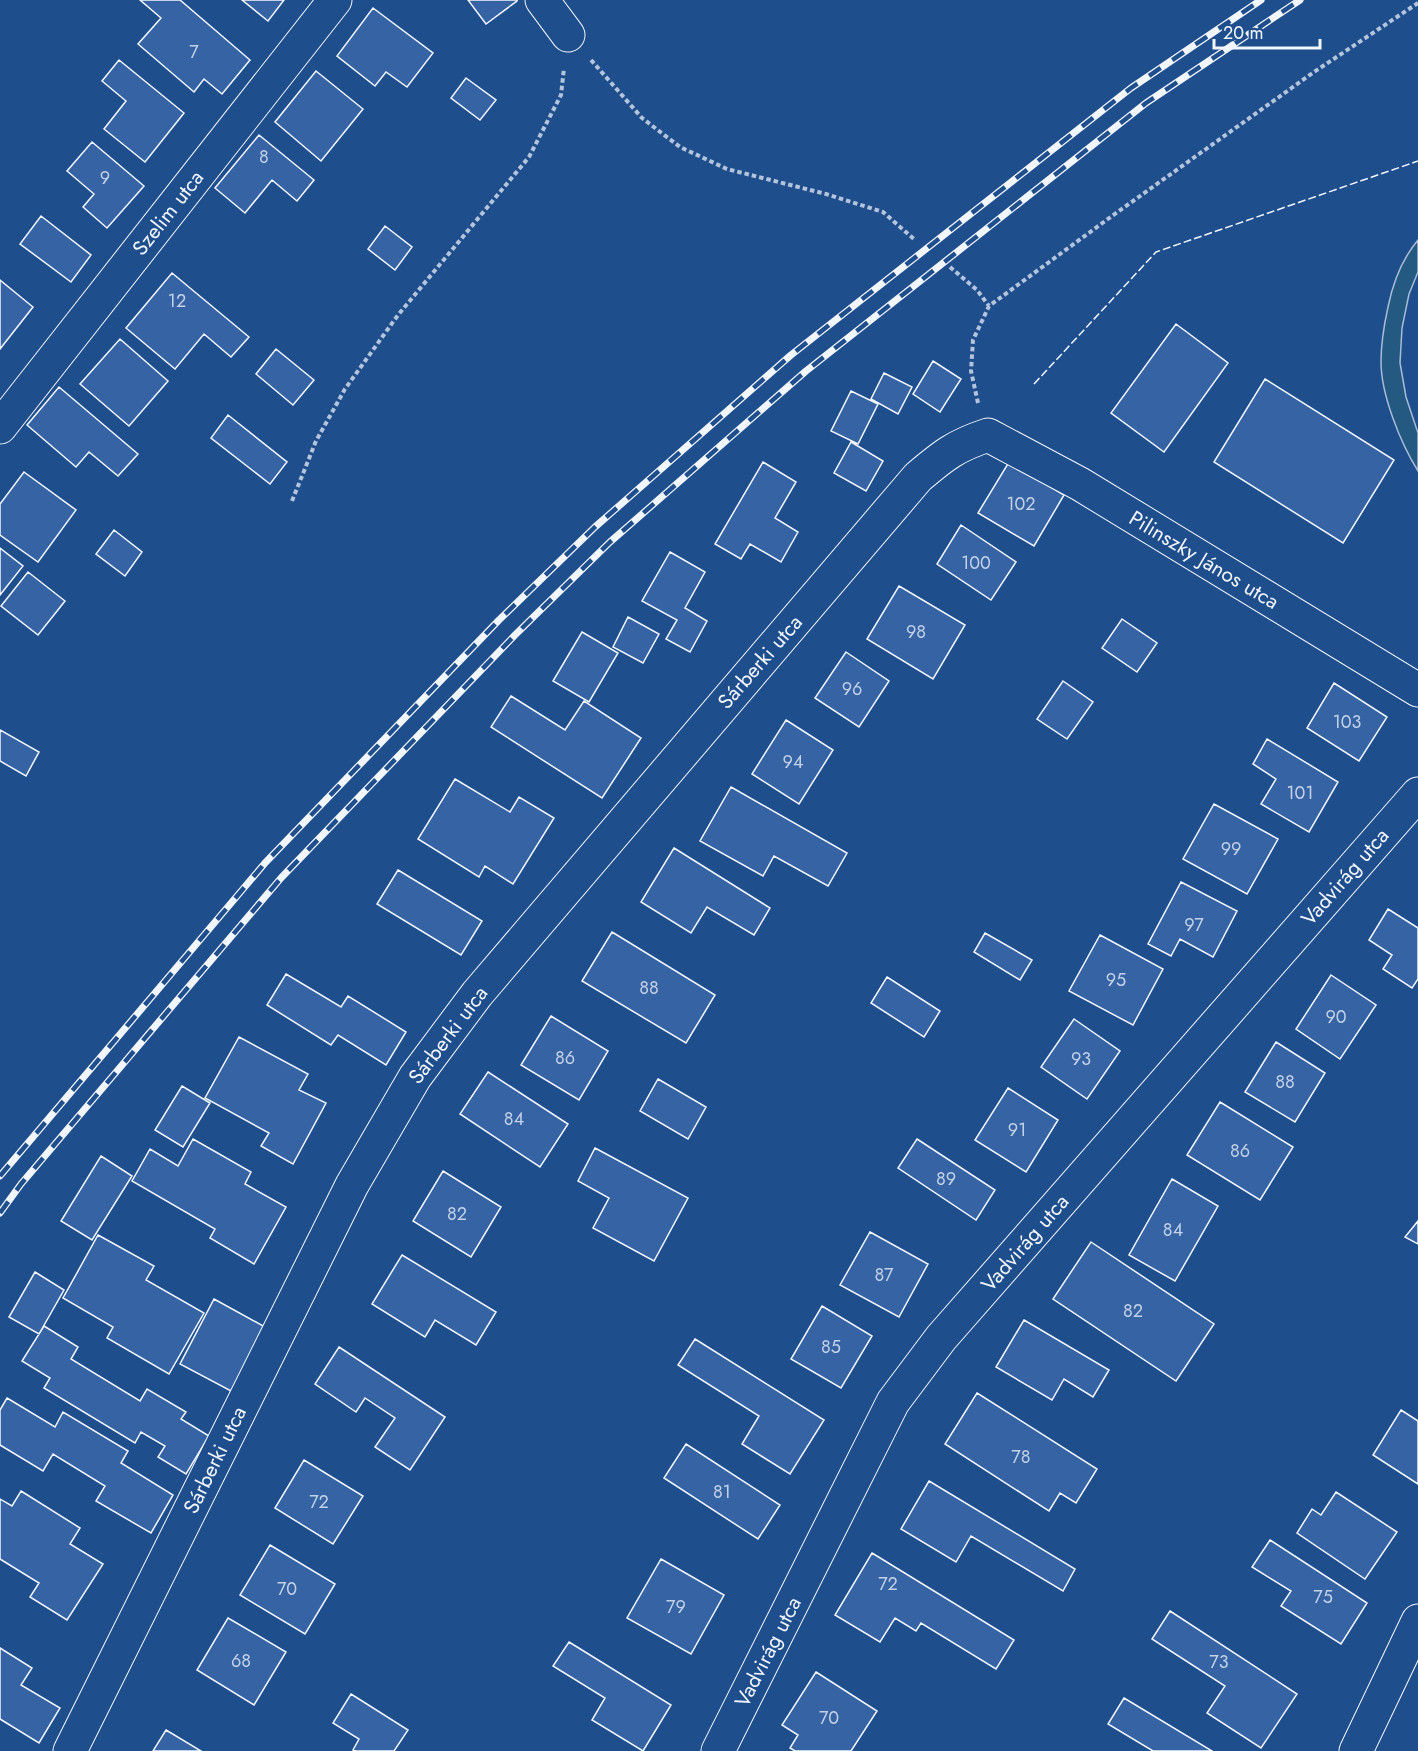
<svg xmlns="http://www.w3.org/2000/svg" width="1418" height="1751" font-family="Jost,sans-serif">
	<style>
		.green { fill: #245a82; stroke: #a8bbd7; stroke-width: 1.5 }
		.building { fill: #3563a3; stroke: #f2f6ff; stroke-width: 1.5 }
		.lines { fill: none; stroke-linecap: round; stroke-linejoin: round }
		.minor-casing { stroke: #f2f6ff; stroke-width: 35 }
		.path { stroke: #b3c4dc; stroke-width: 4; stroke-dasharray: 4.5 3; stroke-linecap: butt }
		.minor { stroke: #1f4e8c; stroke-width: 33 }
		.rail-casing { stroke: #f2f6ff; stroke-width: 7 }
		.rail { stroke: #1f4e8c; stroke-width: 4.5; stroke-dasharray: 14; stroke-linecap: butt }
		.fence { stroke: #f2f6ff; stroke-width: 1.5; stroke-dasharray: 8 3; stroke-linecap: butt }
		.labels { text-anchor: middle; stroke-width: 4.5; stroke-linejoin: round; paint-order: stroke }
		.number-label { font-size: 18px; fill: #c3d1e8 }
		.street-label { font-size: 21px; fill: #f2f6ff; stroke: #1f4e8c }
	</style>
	<rect width="100%" height="100%" fill="#1f4e8c"/>
	<!-- green -->
	<path class="green" d="M1418,240v32l-9,22 -7,34 -2,35 6,34 12,36v38c-17,-27 -37,-76 -37,-109 0,-18 3,-37 7,-55 5,-25 14,-48 30,-67z"/>
	<!-- building -->
	<path class="building" d="M140,0h40l70,60 -28,34 -18,-15 -10,13 -56,-48 23,-26z
		M242,0h42l-16,21z
		M468,0h49v1l-31,23z
		M373,8l60,45 -26,34 -21,-15 -11,14 -38,-30z
		M119,60l65,53 -39,49 -41,-33 22,-28 -24,-20z
		M316,71l47,38 -42,52 -46,-39z
		M466,78l30,22 -16,20 -29,-22z
		M259,135l55,45 -17,21 -25,-21 -27,33 -30,-25z
		M92,142l52,44 -37,42 -24,-21 11,-13 -27,-23z
		M41,216l50,39 -20,27 -51,-38z
		M385,226l27,21 -17,23 -27,-21z
		M172,273l77,64 -18,20 -27,-23 -29,35 -49,-41z
		M0,280l33,27 -33,42z
		M1176,324l52,39 -64,89 -53,-39z
		M120,339l48,42 -39,45 -49,-42z
		M276,349l38,31 -21,25 -37,-31z
		M933,361l28,18 -21,33 -27,-18z
		M884,373l28,14 -14,27 -27,-15z
		M1265,379l129,81 -51,83 -129,-81z
		M59,387l79,67 -20,22 -29,-24 -13,15 -49,-42z
		M851,391l27,13 -20,40 -27,-13z
		M228,415l59,47 -17,22 -59,-46z
		M851,442l32,19 -17,30 -32,-18z
		M763,462l33,20 -21,36 23,14 -17,30 -31,-18 -9,15 -26,-15z
		M1009,462l55,33 -30,51 -56,-33z
		M24,472l52,38 -38,52 -38,-27v-31z
		M961,525l55,37 -25,38 -54,-36z
		M114,530l28,22 -17,24 -29,-22z
		M0,548l23,18 -23,29z
		M670,552l35,20 -20,36 22,13 -17,31 -24,-13 11,-19 -35,-19z
		M28,572l37,29 -27,34 -37,-29z
		M899,586l66,39 -32,54 -66,-40z
		M628,617l31,17 -16,29 -30,-16z
		M1122,619l35,24 -20,29 -35,-24z
		M582,632l36,21 -29,49 -36,-21z
		M846,652l43,29 -30,46 -44,-29z
		M1063,681l30,21 -26,37 -30,-20z
		M1334,683l53,34 -28,44 -52,-33z
		M511,696l54,34 19,-29 57,37 -39,60 -111,-71z
		M786,720l47,30 -34,54 -47,-30z
		M0,730l39,22 -13,24 -26,-15z
		M1267,739l71,43 -29,50 -48,-28 15,-25 -23,-15z
		M455,779l55,33 9,-15 35,21 -41,66 -28,-18 -6,11 -61,-38z
		M731,787l116,66 -19,33 -54,-30 -11,20 -63,-35z
		M1214,804l64,35 -31,55 -64,-35z
		M674,848l96,60 -16,27 -47,-28 -16,26 -50,-31z
		M398,870l84,51 -21,34 -84,-51z
		M1181,882l56,29 -24,46 -33,-18 -9,17 -23,-12z
		M1388,909l30,19v51l-6,9 -29,-19 9,-14 -23,-15z
		M612,932l103,63 -29,48 -104,-62z
		M985,933l47,27 -12,20 -46,-28z
		M1100,935l63,34 -30,56 -64,-34z
		M286,974l55,33 7,-11 58,36 -20,33 -48,-30 -7,10 -64,-40z
		M1331,975l45,30 -36,54 -44,-30z
		M887,977l53,34 -16,26 -53,-34z
		M551,1016l57,35 -29,49 -58,-35z
		M1074,1019l46,32 -33,48 -46,-32z
		M239,1037l69,37 -9,16 27,13 -33,61 -32,-18 8,-13 -64,-35z
		M1276,1042l49,31 -30,49 -50,-30z
		M488,1072l80,52 -28,43 -80,-53z
		M658,1079l48,28 -18,32 -48,-28z
		M182,1086l28,17 -27,44 -28,-17z
		M1008,1088l50,32 -32,52 -51,-32z
		M1220,1102l73,45 -33,53 -73,-45z
		M193,1139l58,33 -6,12 41,23 -32,57 -44,-26 5,-9 -83,-48 18,-32 28,17z
		M917,1139l78,51 -19,30 -78,-52z
		M595,1148l93,50 -34,63 -61,-33 16,-30 -31,-17z
		M101,1156l31,20 -40,64 -31,-19z
		M443,1171l58,36 -30,50 -58,-36z
		M1172,1179l46,27 -43,75 -46,-26z
		M1418,1221v23l-13,-7z
		M870,1232l58,32 -29,53 -59,-32z
		M98,1235l56,31 -8,14 58,33 -35,61 -62,-36 6,-11 -50,-29z
		M1091,1242l123,82 -38,57 -123,-82z
		M402,1255l94,57 -20,33 -41,-25 -10,17 -53,-33z
		M35,1272l29,18 -25,44 -30,-17z
		M214,1299l51,28 -34,64 -51,-27z
		M822,1306l50,30 -31,52 -50,-29z
		M1024,1320l85,50 -16,27 -29,-18 -12,21 -56,-33z
		M44,1326l34,21 -7,12 69,42 7,-12 39,23 -5,7 28,17 -23,38 -28,-17 7,-11 -24,-14 -6,11 -91,-55 6,-10 -28,-17z
		M695,1339l129,81 -34,54 -48,-30 17,-28 -81,-51z
		M339,1347l106,70 -35,53 -35,-23 20,-29 -30,-20 -9,14 -41,-28z
		M977,1393l120,76 -21,34 -16,-10 -11,18 -104,-67z
		M7,1398l48,29 8,-15 65,39 -7,12 52,32 -22,38 -55,-32 9,-15 -52,-32 -10,17 -43,-26v-35z
		M1401,1410l17,11v63l-45,-29z
		M686,1444l94,61 -22,34 -94,-61z
		M304,1460l59,36 -30,48 -58,-36z
		M929,1481l146,88 -12,22 -92,-55 -15,26 -55,-33z
		M21,1491l59,37 -10,16 33,20 -36,56 -37,-23 9,-14 -39,-24v-60l12,7z
		M1336,1492l61,40 -32,47 -68,-46 15,-24 9,6z
		M1270,1540l97,63 -26,41 -60,-38 10,-15 -39,-24z
		M270,1545l65,39 -30,50 -65,-39z
		M872,1553l142,87 -18,29 -75,-46 -5,8 -21,-13 -15,24 -45,-27z
		M661,1559l63,36 -33,59 -64,-36z
		M1170,1611l127,83 -36,54 -54,-35 18,-27 -73,-47z
		M228,1618l58,34 -32,53 -57,-35z
		M569,1642l102,63 -28,46 -51,-31 13,-22 -52,-32z
		M0,1648l32,20 -11,17 39,23 -21,35 -39,-24z
		M816,1672l61,39 -26,40h-56l-5,-3 8,-13 -16,-10z
		M351,1694l57,36 -14,21h-38l-3,-1 6,-11 -26,-16z
		M1124,1698l88,53h-59l-45,-27z
		M166,1730l35,21h-48z"/>
	<g class="lines">
		<!-- minor casing -->
		<g class="minor-casing">
			<path id="minor" d="M542,0l26,35
				M0,427l335,-427
				M70,1751l282,-566 63,-108 62,-83 441,-517c26,-22 37,-31 70,-42l92,49 338,206
				M718,1751l175,-349 48,-64 477,-544
				M1356,1751l62,-130"/>
		</g>
		<!-- path -->
		<path class="path" d="M591,60l51,58 38,29 47,22 99,25 57,18 32,28
			M950,267l27,23 12,16
			M978,403l-7,-32 2,-31 16,-34 123,-90 202,-144 104,-69
			M292,501l24,-60 29,-52 53,-74 131,-158 32,-62 3,-27"/>
		<!-- minor -->
		<use href="#minor" class="minor"/>
		<!-- rail casing -->
		<g class="rail-casing">
			<path id="rail" d="M0,1176l265,-313 234,-243 96,-93 196,-172 340,-267 130,-88
				M0,1213l21,-29 260,-306 234,-243 95,-93 196,-171 340,-268 154,-103"/>
		</g>
		<!-- rail -->
		<use href="#rail" class="rail"/>
		<!-- fence -->
		<path class="fence" d="M1034,384l122,-132 262,-91"/>
	</g>
	<g class="labels">
		<!-- number labels -->
		<g class="number-label">
			<text x="194" y="58">7</text>
			<text x="264" y="163">8</text>
			<text x="105" y="184">9</text>
			<text x="177" y="307">12</text>
			<text x="1021" y="510">102</text>
			<text x="976" y="569">100</text>
			<text x="916" y="638">98</text>
			<text x="852" y="695">96</text>
			<text x="1347" y="728">103</text>
			<text x="793" y="768">94</text>
			<text x="1300" y="799">101</text>
			<text x="1231" y="855">99</text>
			<text x="1194" y="931">97</text>
			<text x="1116" y="986">95</text>
			<text x="649" y="994">88</text>
			<text x="1336" y="1023">90</text>
			<text x="565" y="1064">86</text>
			<text x="1081" y="1065">93</text>
			<text x="1285" y="1088">88</text>
			<text x="514" y="1125">84</text>
			<text x="1017" y="1136">91</text>
			<text x="1240" y="1157">86</text>
			<text x="946" y="1185">89</text>
			<text x="457" y="1220">82</text>
			<text x="1173" y="1236">84</text>
			<text x="884" y="1281">87</text>
			<text x="1133" y="1317">82</text>
			<text x="831" y="1353">85</text>
			<text x="1021" y="1463">78</text>
			<text x="722" y="1498">81</text>
			<text x="319" y="1508">72</text>
			<text x="888" y="1590">72</text>
			<text x="287" y="1595">70</text>
			<text x="1323" y="1603">75</text>
			<text x="676" y="1613">79</text>
			<text x="241" y="1667">68</text>
			<text x="1219" y="1668">73</text>
			<text x="829" y="1724">70</text>
		</g>
		<!-- street labels -->
		<g class="street-label">
			<text transform="translate(168 213) rotate(-52)" y="7">Szelim utca</text>
			<text transform="translate(1204 560) rotate(31)" y="7">Pilinszky János utca</text>
			<text transform="translate(760 662) rotate(-49)" y="7">Sárberki utca</text>
			<text transform="translate(1345 877) rotate(-49)" y="7">Vadvirág utca</text>
			<text transform="translate(448 1035) rotate(-53)" y="7">Sárberki utca</text>
			<text transform="translate(1025 1243) rotate(-49)" y="7">Vadvirág utca</text>
			<text transform="translate(215 1460) rotate(-64)" y="7">Sárberki utca</text>
			<text transform="translate(768 1652) rotate(-63)" y="7">Vadvirág utca</text>
		</g>
	</g>
	<!-- scale -->
	<path d="M1214 39v9h106v-9" fill="none" stroke="#f2f6ff" stroke-width="3"/>
	<text x="1223" y="39" font-size="18" fill="#f2f6ff" stroke="#1f4e8c" stroke-width="4.5" paint-order="stroke">20 m</text>
</svg>
